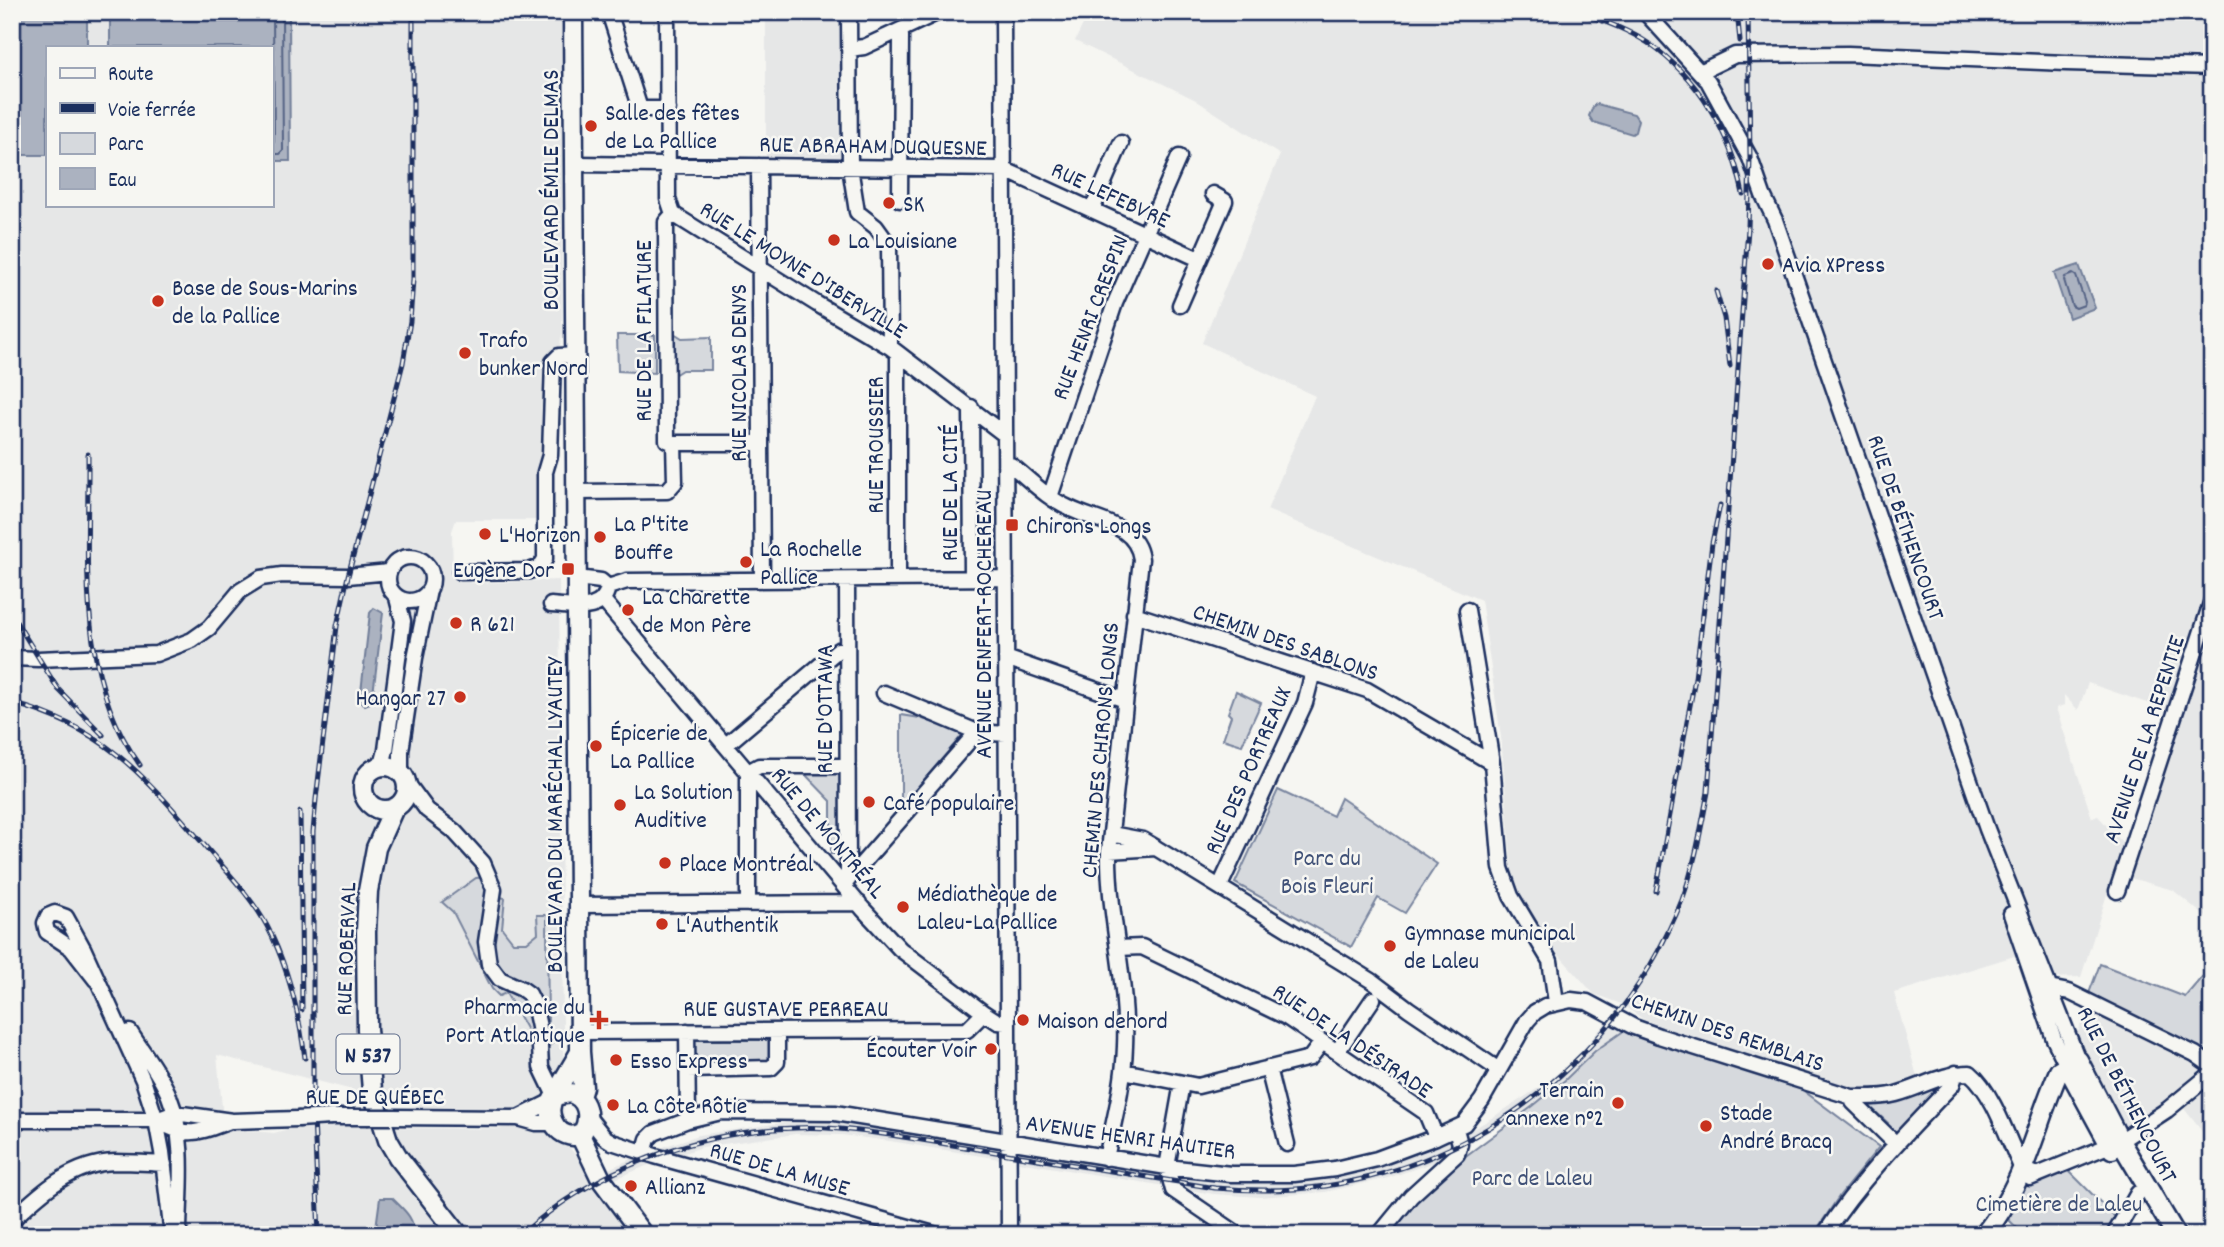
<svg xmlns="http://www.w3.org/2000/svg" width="2224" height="1247" font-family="Dekko,sans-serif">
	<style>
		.built { fill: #e6e7e7; fill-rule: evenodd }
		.green { fill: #d6d9dd; stroke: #78849e; stroke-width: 2 }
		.water { fill: #abb2c0; stroke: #717e99; stroke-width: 2 }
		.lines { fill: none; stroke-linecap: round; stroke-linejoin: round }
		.shore { stroke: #556385; stroke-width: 2 }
		.minor-casing { stroke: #1b2f5e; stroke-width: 19 }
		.major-casing { stroke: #1b2f5e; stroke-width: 23 }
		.minor { stroke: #f6f6f2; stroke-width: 14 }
		.major { stroke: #f6f6f2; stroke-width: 18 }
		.rail-casing { stroke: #1b2f5e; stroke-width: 5 }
		.rail { stroke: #f6f6f2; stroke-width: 2.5; stroke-dasharray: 8; stroke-linecap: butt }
		.minor-bridge-casing { stroke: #1b2f5e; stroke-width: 19; stroke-linecap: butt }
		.minor-bridge { stroke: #f6f6f2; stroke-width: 14 }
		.poi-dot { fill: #c8321e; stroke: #f6f6f2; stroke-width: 2.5 }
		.labels { text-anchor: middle; stroke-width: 5; stroke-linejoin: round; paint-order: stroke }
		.shield { fill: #f6f6f2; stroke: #5d6b8a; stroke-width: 2 }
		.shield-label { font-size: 23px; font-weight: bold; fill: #1b2f5e }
		.poi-label { font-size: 24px; fill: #1b2f5e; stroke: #f6f6f2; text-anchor: start }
		.street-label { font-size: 24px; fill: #1b2f5e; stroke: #f6f6f2 }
		.park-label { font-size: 24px; fill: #405177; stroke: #f6f6f2 }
	</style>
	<rect width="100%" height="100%" fill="#f6f6f2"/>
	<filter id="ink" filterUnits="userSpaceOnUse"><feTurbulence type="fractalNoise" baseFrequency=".0143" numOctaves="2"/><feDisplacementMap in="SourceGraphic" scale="14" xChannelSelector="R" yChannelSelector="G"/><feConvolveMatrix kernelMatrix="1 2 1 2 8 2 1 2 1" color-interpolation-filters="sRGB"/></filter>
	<g filter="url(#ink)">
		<!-- built -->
		<path class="built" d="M12,12h550v322l-3,15 -10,6 -2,102 -9,63h-82l-4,11 1,47 16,1 1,4 89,-3 5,561 29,35 49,-22 57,-19 95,-14 48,1 50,6 323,53 45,3 63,-4 61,-14 48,-17 25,-11 30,-17 62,-40 30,-27 31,-36 17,9 -32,24 -30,29 -32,26 -96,55 -49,17 -63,14 -65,5 -46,-3 -324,-53 -48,-6 -47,-1 -93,13 -56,19 -45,19 35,50h-624zM47,47h224v158h-224zM217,1055l286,74h1l-205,-3 -25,7 -50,-5z
			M766,12h77l1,146h-78z
			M1089,12h1123v910l-39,-32 -46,-13 52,-163 -91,-31 -10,27 -14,-15v10l-8,3 36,110 6,-2 25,27 -42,134 -32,1 -12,-29 -143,44 24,87 -59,10 -176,-54 -40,-17 -22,-15 -27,-10 -36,-40 -28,-40 -18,-41 -11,-136 -20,-137 -214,-90 48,-114 -113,-53 78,-188 -86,-56 -119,-58z
			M2088,996l120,59 4,-4v93l-30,-38 -57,38 -54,-108 8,-6z"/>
		<!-- green -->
		<path class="green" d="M674,333l8,5 29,-1v33h-29l-8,5z
			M617,335h38v38l-37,-2z
			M1236,691l25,12 -19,42 -19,-6 8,-23 -3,-3z
			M901,715l19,3 44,15 -63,74z
			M801,770h41l1,84h-12v-53z
			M1278,790l55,26 8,-18 96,66 -32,49 -27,-15 -27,49 -116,-64z
			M489,877l5,19 11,2 -3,30 11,14h14l11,-9 -1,-18h10l1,120 8,5 -7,6 -16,-5 -27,-48 -7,3 -7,-7 -39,-77 -11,-10 34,-24z
			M2100,964l85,33 17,-20 10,8v66l-4,4 -120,-59z
			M1625,1030l168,53 86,64 -39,48 -27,40h-431l50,-54 101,-75 32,-26 30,-29z
			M692,1040h81l-1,23 -80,1z
			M1942,1080l4,4 -43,42 2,3c-8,5 -12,3 -20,-1l3,-5 -21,-19z
			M2064,1166l54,54 -9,15h-85l-16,-16 16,-33z"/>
		<!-- water -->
		<path class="water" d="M12,12h75v35h-40v108h-35z
			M110,12h179l1,149h-19v-114h-161z
			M1597,104l37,10 4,6 -3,12 -3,2 -39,-12 -4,-6 5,-11z
			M2079,265l16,43 -26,10 -15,-45z
			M374,608l9,5 -11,89 -7,3 -5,-4 10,-88z
			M380,1198h12c13,13 21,18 23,37h-40z"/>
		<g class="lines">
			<!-- shore -->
			<path class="shore" d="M271,145l3,-3 -1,-130
				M271,154h9l3,-3 -1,-139
				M2073,274l3,2 9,26 -1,3 -8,3 -4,-2 -8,-26 1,-3z"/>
			<!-- minor casing -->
			<g class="minor-casing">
				<path id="minor" d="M609,12l31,97h28
					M667,12l1,187 5,15 144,90 73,43 115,88
					M849,12l1,155 7,45 19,15 13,18 1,102
					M1003,12l6,1223
					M1645,12l61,67
					M899,31l2,5 -1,164
					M849,49l15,-2 75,-35
					M1700,72l35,-17 113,-1 218,9 146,4
					M1708,81l42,77 13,37 12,25 212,609 91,231
					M574,164l429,5 196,90
					M759,166l3,414
					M1092,210l29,-67
					M673,214l-7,8 1,218 7,3h87
					M1180,305l45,-104 -12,-7
					M971,407l1,171
					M1005,465h6c19,15 36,33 58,43 27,14 67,15 72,51l-32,292c-1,65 19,130 16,195 -1,37 -11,75 -19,112
					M577,492l90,-1 8,-9 -1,-39
					M1050,497l65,-194 64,-146
					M388 579a22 22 0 1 1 44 0a22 22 0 1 1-44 0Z
					M460,572l69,-1 11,-4 5,-8v-87l5,-17 3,-93 6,-6 17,-1
					M898,579v-226
					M847,580l1,300
					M608,587l19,-6 379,-3
					M603,600l260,309 37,40 84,64 14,9 10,1
					M551,605c21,1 52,10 57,-18l-7,-6 -24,-3
					M1467,610l25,153 9,105 10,28 39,65 6,41
					M1134,614l233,76 125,73
					M12,658l26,1 118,-5 36,-14 17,-12 31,-37 21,-13 21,-3 66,1 41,-4
					M1006,658l119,42
					M884,693l93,39 29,2
					M726,745l112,-95 9,-1
					M382,765l4,-15 17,-129 -6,-23
					M401,772v-21l14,-93 14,-68
					M407,783l20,27 27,21 29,32 11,26 -8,53 3,22 11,15 22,10 7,5 5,10 5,23 2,40 14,29
					M1111,834l32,6 12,7
					M1109,851l47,-3 216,133 37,28 90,61
					M846,882l131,-150
					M1220,886l85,-183 8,-31
					M2117,891l95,-291
					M748,904v-132l11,-6h88
					M579,905l280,-2
					M2011,914l43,125 13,27
					M1118,948l24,-1 144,70 140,96 10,24
					M96,980l-25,-32 -24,-16 -2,-9 3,-7 7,-3 11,4 17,31 60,132 13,40 6,32 10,83
					M2049,988l20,4 126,62 17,12
					M687,1031l1,89
					M130,1032c13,21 30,41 39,64 17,42 11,90 10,134
					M580,1032l387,-2 17,-17
					M1337,1052l36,-53
					M1268,1068l19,76
					M688,1070l83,-2 6,-6v-31
					M1123,1071l75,15 112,-28 12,-16
					M1182,1083l-15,84 6,23 66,45
					M1852,1097l1,5 43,42
					M331,1117h36
					M391,1117l127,1 18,5h18
					M588,1117l16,20 8,5 43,14 282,79
					M518,1118l34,-17
					M12,1120h144l19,-7 57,8 66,-2
					M156,1120c32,19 41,13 74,1
					M644,1153l4,-14 6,-6 34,-13 33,-8 114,1 332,54 64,7h63l41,-5 42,-10 59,-22 28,-13 18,-24 45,-79 8,-9 10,-6 26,-6 16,2 47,25 25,9 193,61c15,0 29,1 44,-3 26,-7 46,-21 74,-21 23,19 38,66 51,94l3,3 13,5
					M2030,1178l90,-37 47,-31 45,-37
					M12,1220c29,-28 61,-57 103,-58 16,0 33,1 49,2
					M1379,1235l32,-39 46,-42 3,-10 -4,-15
					M1824,1235c36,-55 82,-102 128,-150l4,-12
					M2114,1235l24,-42"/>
			</g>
			<!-- major casing -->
			<g class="major-casing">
				<path id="major" d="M573,12l7,1040 3,35 -3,10
					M363 788a22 22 0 1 1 44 0a22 22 0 1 1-44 0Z
					M394,808l-18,40 -8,43 -2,41 1,97 5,61 16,50 10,17 61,78
					M2067,1066l45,83
					M570,1093c18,5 21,24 13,39l-10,4c-19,-1 -29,-25 -18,-40z
					M558,1094l2,-8 20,-34
					M580,1135l21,44 42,56
					M1984,1235c43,-55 49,-104 75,-164l19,-11 42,81 56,94"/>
			</g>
			<!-- minor -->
			<use href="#minor" class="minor"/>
			<!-- major -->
			<use href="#major" class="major"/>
			<!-- rail casing -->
			<g class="rail-casing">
				<path id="rail" d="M1579,12c24,9 48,17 69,31 51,35 83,91 95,151
					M1737,12l3,29
					M1716,291l8,27 6,48
					M88,454c1,106 -13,221 52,311
					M12,615l46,74 45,46
					M12,703c94,25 132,73 193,143 22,26 46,50 62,80 21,40 32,87 38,132
					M300,812l2,198
					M1656,891l39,-213 17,-135 8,-38
					M319,1235l-6,-141v-262l3,-33 21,-173 11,-50 55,-213 7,-42 3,-42v-267
					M521,1235c73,-66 176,-104 274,-107 32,-2 64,3 96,7l324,53c37,3 74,3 111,-2 162,-25 296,-134 356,-286 13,-35 19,-72 26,-108l40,-564 2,-70 -2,-146"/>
			</g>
			<!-- rail -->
			<use href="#rail" class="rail"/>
			<!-- minor-bridge casing -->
			<g class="minor-bridge-casing">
				<path id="minor-bridge" d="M367,1117h24
					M298,1119l33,-2"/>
			</g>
			<!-- minor-bridge -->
			<use href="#minor-bridge" class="minor-bridge"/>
		</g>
	</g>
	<!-- markers -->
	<g class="poi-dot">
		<circle cx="591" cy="126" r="7"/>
		<circle cx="889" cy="203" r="7"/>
		<circle cx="834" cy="240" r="7"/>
		<circle cx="1768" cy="264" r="7"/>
		<circle cx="158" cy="301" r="7"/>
		<circle cx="465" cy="353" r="7"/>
		<rect x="1005" y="518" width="14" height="14" rx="3.5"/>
		<circle cx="485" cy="534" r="7"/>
		<circle cx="600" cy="537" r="7"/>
		<circle cx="746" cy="562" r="7"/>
		<rect x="561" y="562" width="14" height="14" rx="3.5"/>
		<circle cx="628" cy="610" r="7"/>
		<circle cx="456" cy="623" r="7"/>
		<circle cx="460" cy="697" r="7"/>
		<circle cx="596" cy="746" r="7"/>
		<circle cx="869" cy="802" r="7"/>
		<circle cx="620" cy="805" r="7"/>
		<circle cx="665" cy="863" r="7"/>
		<circle cx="903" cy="907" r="7"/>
		<circle cx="662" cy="924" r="7"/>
		<circle cx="1390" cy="946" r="7"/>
		<path d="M595.5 1009.5h7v7h7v7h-7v7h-7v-7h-7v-7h7z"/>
		<circle cx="1023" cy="1020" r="7"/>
		<circle cx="991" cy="1049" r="7"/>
		<circle cx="616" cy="1060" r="7"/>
		<circle cx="1618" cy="1103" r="7"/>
		<circle cx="613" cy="1105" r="7"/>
		<circle cx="1706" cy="1126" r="7"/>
		<circle cx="631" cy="1186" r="7"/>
	</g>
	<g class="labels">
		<!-- shield labels -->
		<rect class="shield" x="336.5" y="1034.5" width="63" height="39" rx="5"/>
		<g class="shield-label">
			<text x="368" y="1062">N 537</text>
		</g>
		<!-- poi labels -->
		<g class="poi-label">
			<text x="605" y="120">Salle des fêtes<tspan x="605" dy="28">de La Pallice</tspan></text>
			<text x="903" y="211">SK</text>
			<text x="848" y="248">La Louisiane</text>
			<text x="1782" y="272">Avia XPress</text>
			<text x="172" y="295">Base de Sous-Marins<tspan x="172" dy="28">de la Pallice</tspan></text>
			<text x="479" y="347">Trafo<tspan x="479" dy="28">bunker Nord</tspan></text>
			<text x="614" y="531">La P'tite<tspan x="614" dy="28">Bouffe</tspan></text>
			<text x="1026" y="533">Chirons Longs</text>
			<text x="499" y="542">L'Horizon</text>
			<text x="760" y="556">La Rochelle<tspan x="760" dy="28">Pallice</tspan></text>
			<text x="554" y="577" text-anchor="end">Eugène Dor</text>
			<text x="642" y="604">La Charette<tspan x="642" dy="28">de Mon Père</tspan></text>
			<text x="470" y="631">R 621</text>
			<text x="446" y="705" text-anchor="end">Hangar 27</text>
			<text x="610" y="740">Épicerie de<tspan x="610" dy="28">La Pallice</tspan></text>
			<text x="634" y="799">La Solution<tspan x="634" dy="28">Auditive</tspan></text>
			<text x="883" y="810">Café populaire</text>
			<text x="679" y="871">Place Montréal</text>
			<text x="917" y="901">Médiathèque de<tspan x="917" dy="28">Laleu-La Pallice</tspan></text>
			<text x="676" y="932">L'Authentik</text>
			<text x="1404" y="940">Gymnase municipal<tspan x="1404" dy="28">de Laleu</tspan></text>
			<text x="585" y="1014" text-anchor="end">Pharmacie du<tspan x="585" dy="28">Port Atlantique</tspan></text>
			<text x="1037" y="1028">Maison dehord</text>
			<text x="977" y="1057" text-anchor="end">Écouter Voir</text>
			<text x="630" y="1068">Esso Express</text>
			<text x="1604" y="1097" text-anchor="end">Terrain<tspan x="1604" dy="28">annexe n°2</tspan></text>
			<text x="627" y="1113">La Côte Rôtie</text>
			<text x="1720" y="1120">Stade<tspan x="1720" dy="28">André Bracq</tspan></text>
			<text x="645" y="1194">Allianz</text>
		</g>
		<!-- street labels -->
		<g class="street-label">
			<text transform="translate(873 145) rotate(1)" y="8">RUE ABRAHAM DUQUESNE</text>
			<text transform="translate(550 190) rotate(-90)" y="8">BOULEVARD ÉMILE DELMAS</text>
			<text transform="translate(1111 194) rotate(25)" y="8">RUE LEFEBVRE</text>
			<text transform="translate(804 269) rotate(32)" y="8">RUE LE MOYNE D'IBERVILLE</text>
			<text transform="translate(1089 317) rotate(-69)" y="8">RUE HENRI CRESPIN</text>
			<text transform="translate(643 331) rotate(-90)" y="8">RUE DE LA FILATURE</text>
			<text transform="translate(738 373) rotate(-90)" y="8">RUE NICOLAS DENYS</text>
			<text transform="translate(875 445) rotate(-90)" y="8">RUE TROUSSIER</text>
			<text transform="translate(949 493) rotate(-90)" y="8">RUE DE LA CITÉ</text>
			<text transform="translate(1907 527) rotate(71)" y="8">RUE DE BÉTHENCOURT</text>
			<text transform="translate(983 624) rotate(-90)" y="8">AVENUE DENFERT-ROCHEREAU</text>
			<text transform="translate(1286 641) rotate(19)" y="8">CHEMIN DES SABLONS</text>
			<text transform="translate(824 709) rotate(-90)" y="8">RUE D'OTTAWA</text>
			<text transform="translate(2143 739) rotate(-72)" y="8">AVENUE DE LA REPENTIE</text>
			<text transform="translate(1099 750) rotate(-85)" y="8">CHEMIN DES CHIRONS LONGS</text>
			<text transform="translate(1247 770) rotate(-66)" y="8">RUE DES PORTREAUX</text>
			<text transform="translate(554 815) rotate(-90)" y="8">BOULEVARD DU MARÉCHAL LYAUTEY</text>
			<text transform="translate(829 832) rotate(50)" y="8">RUE DE MONTRÉAL</text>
			<text transform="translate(345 949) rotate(-88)" y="8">RUE ROBERVAL</text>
			<text x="786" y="1016">RUE GUSTAVE PERREAU</text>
			<text transform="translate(1728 1031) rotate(19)" y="8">CHEMIN DES REMBLAIS</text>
			<text transform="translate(1353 1040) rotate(34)" y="8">RUE DE LA DÉSIRADE</text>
			<text transform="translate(2128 1094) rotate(63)" y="8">RUE DE BÉTHENCOURT</text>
			<text x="375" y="1104">RUE DE QUÉBEC</text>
			<text transform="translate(1131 1136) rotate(8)" y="8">AVENUE HENRI HAUTIER</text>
			<text transform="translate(780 1168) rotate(16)" y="8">RUE DE LA MUSE</text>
		</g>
		<!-- park labels -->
		<g class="park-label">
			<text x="1327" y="865">Parc du<tspan x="1327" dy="28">Bois Fleuri</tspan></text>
			<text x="1532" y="1185">Parc de Laleu</text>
			<text x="2059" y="1211">Cimetière de Laleu</text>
		</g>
	</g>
	<!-- margin -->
	<rect width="2224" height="1247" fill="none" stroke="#f6f6f2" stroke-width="42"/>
	<rect x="21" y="21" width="2182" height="1205" fill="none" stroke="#1b2f5e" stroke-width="2.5" filter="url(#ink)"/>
	<!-- legend -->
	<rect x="46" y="46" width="228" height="161" fill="#f6f6f2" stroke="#9ea6b7" stroke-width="2"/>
	<rect x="60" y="68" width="35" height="10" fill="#f6f6f2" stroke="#9ea6b7" stroke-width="2"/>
	<text x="108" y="80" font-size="21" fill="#1b2f5e">Route</text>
	<rect x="60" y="103" width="35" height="10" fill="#1b2f5e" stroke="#9ea6b7" stroke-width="2"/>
	<text x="108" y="116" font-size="21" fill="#1b2f5e">Voie ferrée</text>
	<rect x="60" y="133" width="35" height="21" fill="#d6d9dd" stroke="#9ea6b7" stroke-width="2"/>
	<text x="108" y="150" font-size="21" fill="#1b2f5e">Parc</text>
	<rect x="60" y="168" width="35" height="21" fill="#abb2c0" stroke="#9ea6b7" stroke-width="2"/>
	<text x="108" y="186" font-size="21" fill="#1b2f5e">Eau</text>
</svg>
